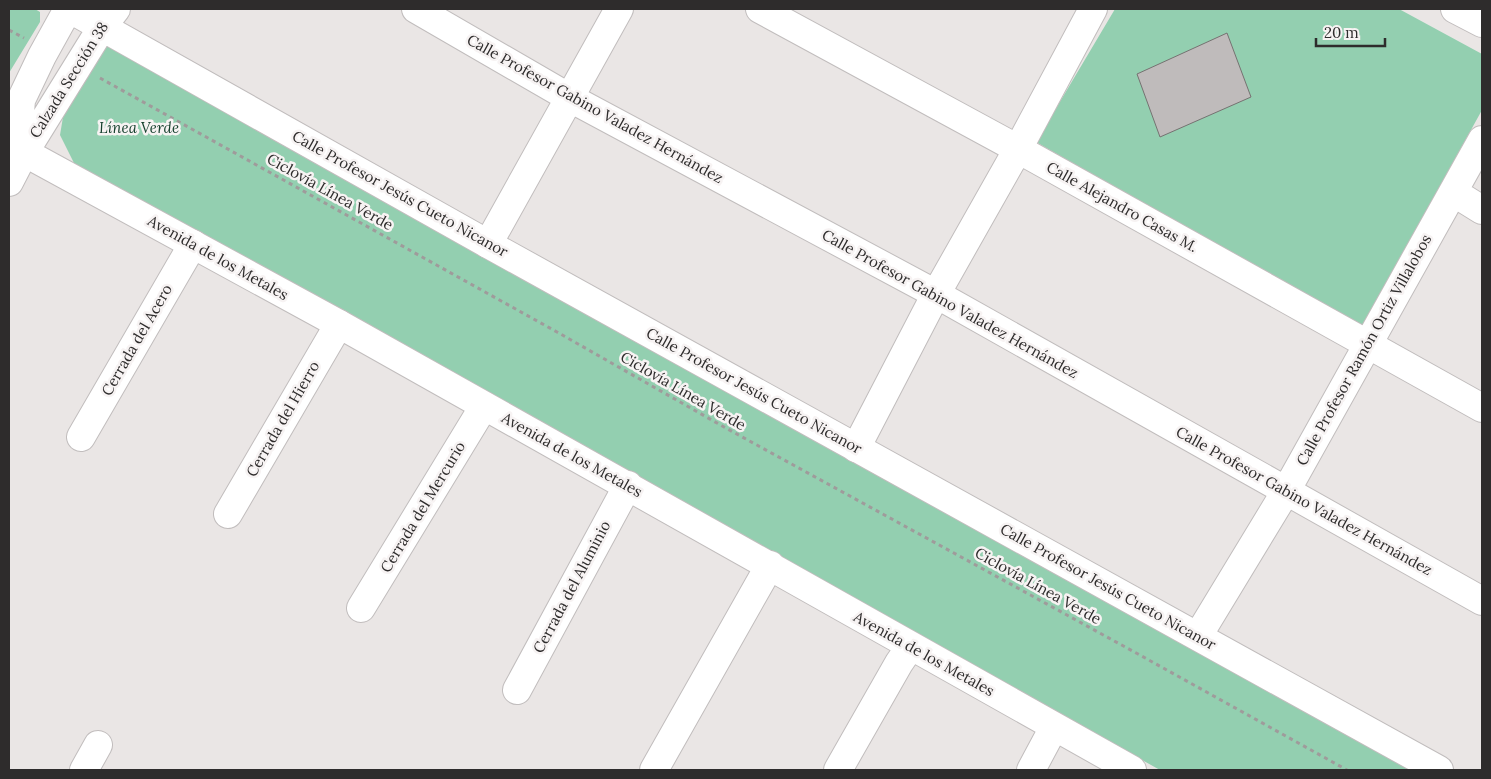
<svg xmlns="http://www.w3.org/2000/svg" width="1491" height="779" font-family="Lora,serif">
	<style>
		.green { fill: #93cfb0 }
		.building { fill: #bfbbbb; stroke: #757271 }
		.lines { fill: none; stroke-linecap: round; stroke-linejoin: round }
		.minor-casing { stroke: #c1bdbd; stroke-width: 30 }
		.tertiary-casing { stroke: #c1bdbd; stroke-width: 30 }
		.path { stroke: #9f9b9b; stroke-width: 3; stroke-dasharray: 4 4; stroke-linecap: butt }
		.minor { stroke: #fff; stroke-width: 28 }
		.tertiary { stroke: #fff; stroke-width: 28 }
		.labels { text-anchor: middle; stroke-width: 5; stroke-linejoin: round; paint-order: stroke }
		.street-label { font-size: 15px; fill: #2e2c2c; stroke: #f7f3f3 }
		.park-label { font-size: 15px; font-style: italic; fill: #143f2c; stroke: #f7f3f3 }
	</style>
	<rect width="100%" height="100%" fill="#eae6e5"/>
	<!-- green -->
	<path class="green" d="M9,9h26l5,3v10l-31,51z
		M1115,9h284l83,45v56l-121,219 -325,-187z
		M105,37l1309,733h-254l-1085,-605 -15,-30 3,-18z"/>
	<!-- building -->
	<path class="building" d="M1227,33l24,64 -91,40 -23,-63z"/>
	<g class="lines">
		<!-- minor casing -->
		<g class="minor-casing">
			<path id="minor" d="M416,9l154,89 366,196 546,307
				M760,9l258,140 464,259
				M1455,9l27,14
				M1453,192l29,18
				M488,244l131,-235
				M81,437l112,-193
				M856,448l80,-154 82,-145 75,-140
				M228,514l111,-190
				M361,608l123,-202
				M1198,636l88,-145 196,-351
				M517,690l111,-205
				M84,770l14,-25
				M654,770l116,-205
				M838,770l61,-107 11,-16
				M1031,770l23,-43"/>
		</g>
		<!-- tertiary casing -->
		<g class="tertiary-casing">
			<path id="tertiary" d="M70,9l418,235 951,526
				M9,144l330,180 793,446
				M24,153l-5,-29 2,-24 21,-44 26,-47
				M9,182l15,-29 78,-126 14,-18"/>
		</g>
		<!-- path -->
		<path class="path" d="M9,30l15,8
			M100,78l457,254 167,95 414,227 209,116"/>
		<!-- minor -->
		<use href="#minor" class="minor"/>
		<!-- tertiary -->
		<use href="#tertiary" class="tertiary"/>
	</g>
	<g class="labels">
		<!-- street labels -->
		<g class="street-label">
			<text transform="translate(69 80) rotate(-58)" y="5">Calzada Sección 38</text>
			<text transform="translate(595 109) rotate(29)" y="5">Calle Profesor Gabino Valadez Hernández</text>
			<text transform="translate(330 192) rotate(29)" y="5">Ciclovía Línea Verde</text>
			<text transform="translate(400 194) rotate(29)" y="5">Calle Profesor Jesús Cueto Nicanor</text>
			<text transform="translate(1122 207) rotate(29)" y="5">Calle Alejandro Casas M.</text>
			<text transform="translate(218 258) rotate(29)" y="5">Avenida de los Metales</text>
			<text transform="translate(950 304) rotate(29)" y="5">Calle Profesor Gabino Valadez Hernández</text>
			<text transform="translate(137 340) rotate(-60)" y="5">Cerrada del Acero</text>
			<text transform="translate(1364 350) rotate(-61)" y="5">Calle Profesor Ramón Ortiz Villalobos</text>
			<text transform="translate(683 391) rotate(30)" y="5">Ciclovía Línea Verde</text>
			<text transform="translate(754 391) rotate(29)" y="5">Calle Profesor Jesús Cueto Nicanor</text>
			<text transform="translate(283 419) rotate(-60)" y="5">Cerrada del Hierro</text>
			<text transform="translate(572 455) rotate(29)" y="5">Avenida de los Metales</text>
			<text transform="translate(1304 501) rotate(29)" y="5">Calle Profesor Gabino Valadez Hernández</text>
			<text transform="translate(423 507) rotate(-59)" y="5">Cerrada del Mercurio</text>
			<text transform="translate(1038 586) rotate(29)" y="5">Ciclovía Línea Verde</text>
			<text transform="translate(572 587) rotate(-62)" y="5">Cerrada del Aluminio</text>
			<text transform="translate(1108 587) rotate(29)" y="5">Calle Profesor Jesús Cueto Nicanor</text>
			<text transform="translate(924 654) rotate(29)" y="5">Avenida de los Metales</text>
		</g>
		<!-- park labels -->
		<g class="park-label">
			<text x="139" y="133">Línea Verde</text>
		</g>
	</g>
	<!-- border -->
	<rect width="1491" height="779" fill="none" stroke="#2e2c2c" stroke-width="20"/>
	<!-- scale -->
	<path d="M1316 38v8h69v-8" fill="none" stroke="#2e2c2c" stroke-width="2.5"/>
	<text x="1324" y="38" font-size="15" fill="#2e2c2c" stroke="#f7f3f3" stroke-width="4" paint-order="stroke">20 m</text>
</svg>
